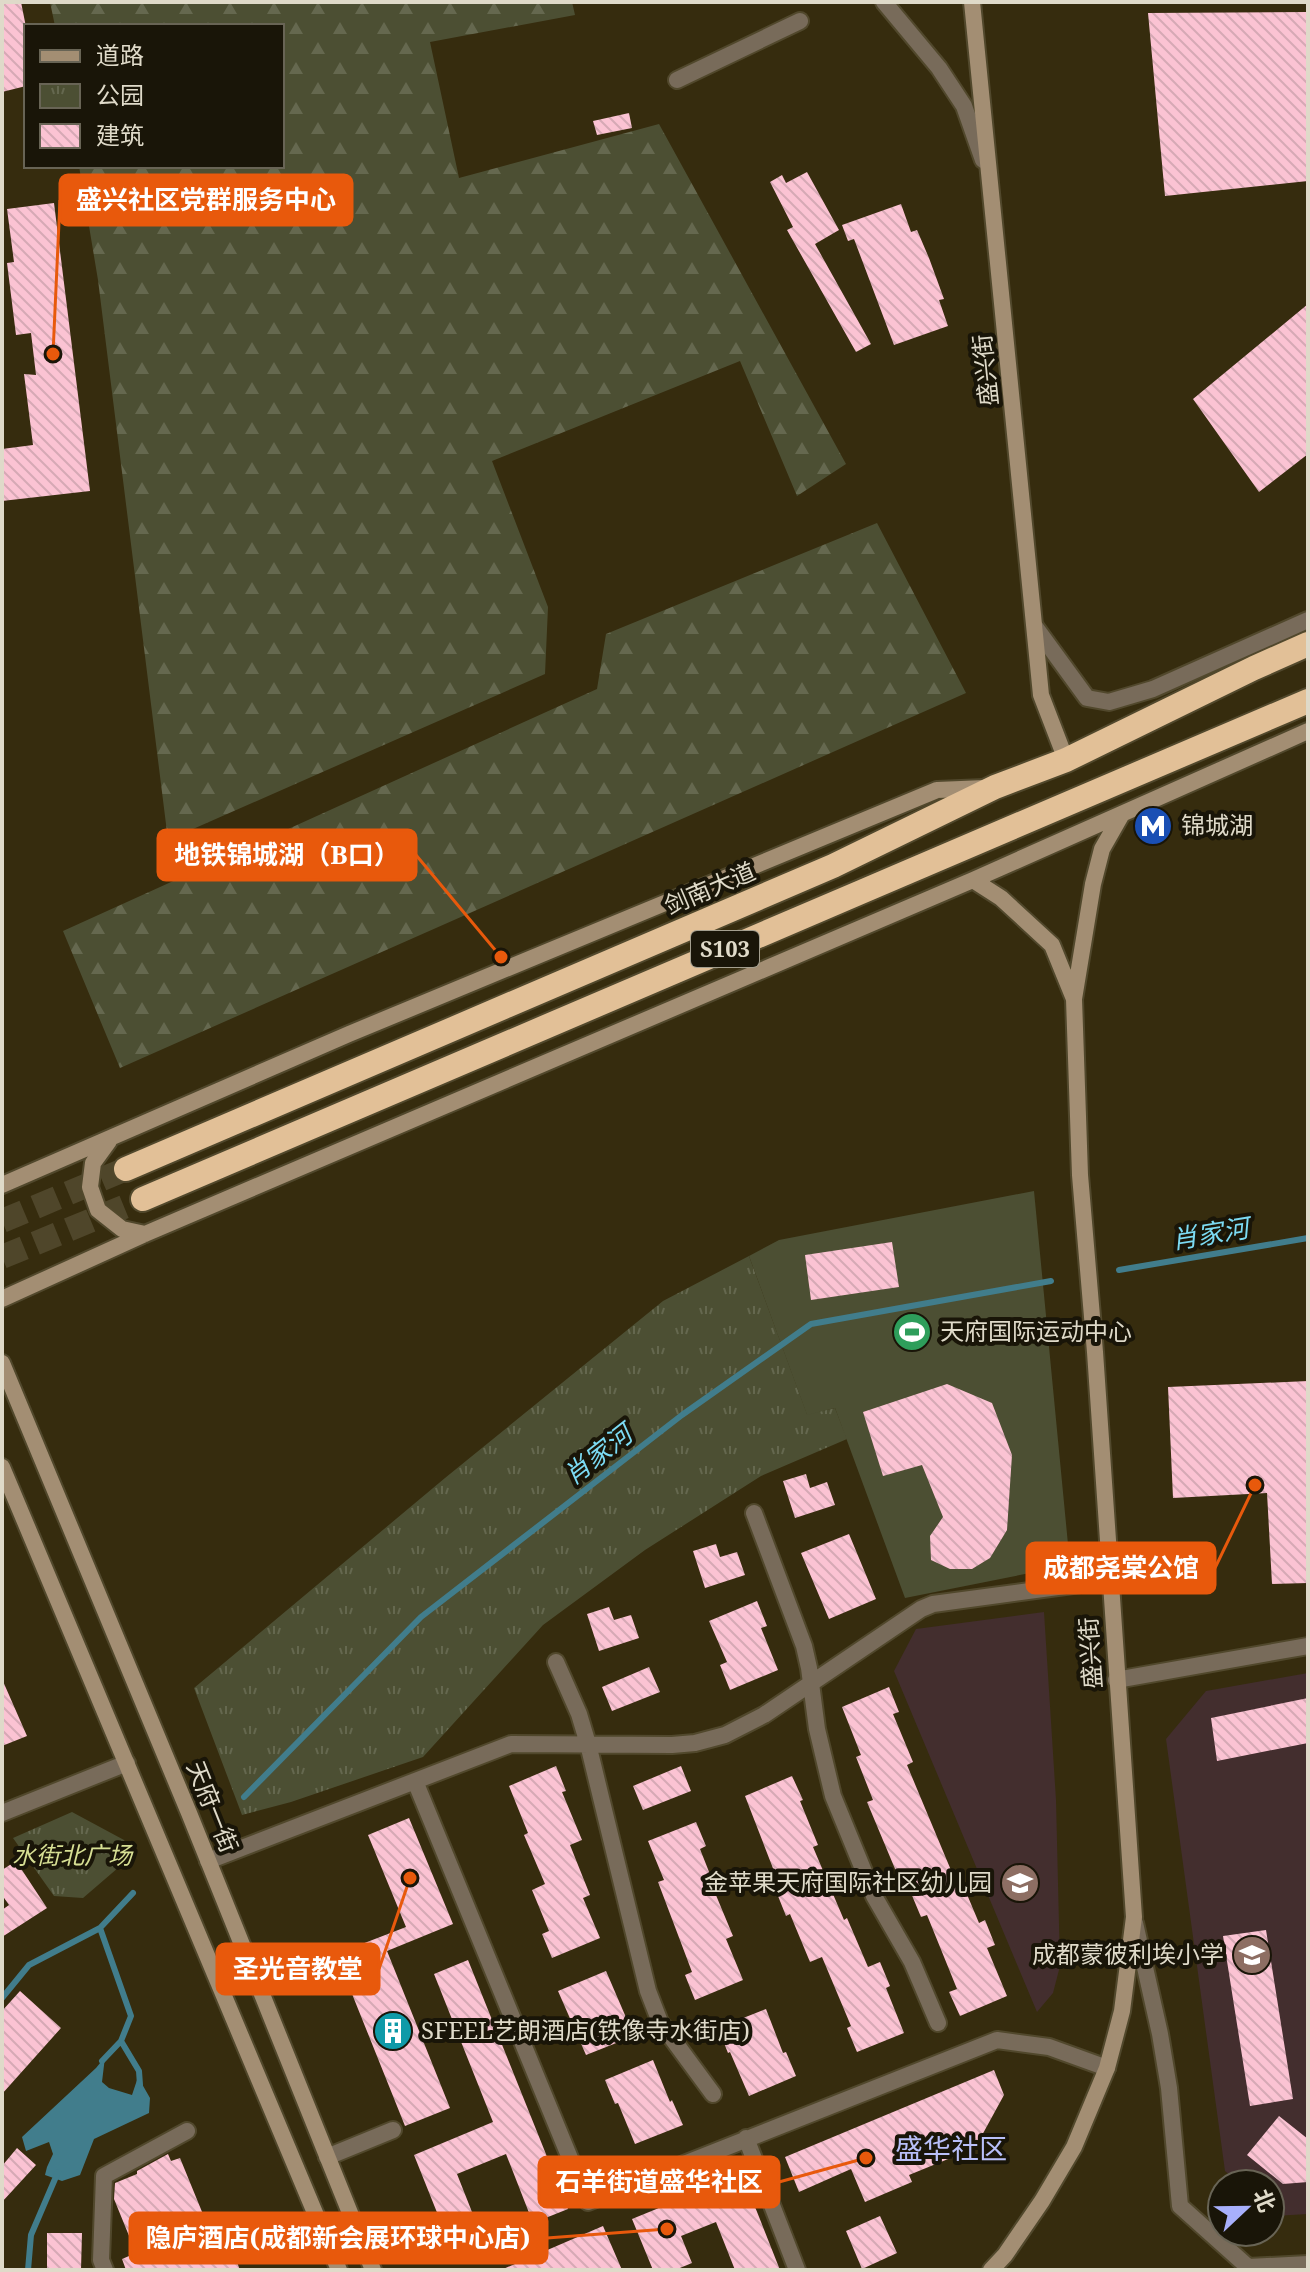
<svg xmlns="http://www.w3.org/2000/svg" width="1310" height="2272" font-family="'Noto Serif','Noto Sans SC',serif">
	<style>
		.education { fill: #432e2e }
		.forest { fill: url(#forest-firs) }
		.park { fill: url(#park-tufts) }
		.garden { fill: #4c4f33 }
		.water { fill: #417d8c }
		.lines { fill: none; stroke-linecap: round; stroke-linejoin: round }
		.stream { stroke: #417d8c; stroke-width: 6 }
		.building { fill: url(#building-back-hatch) }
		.highway-tunnel { stroke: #4f462a; stroke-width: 24; stroke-dasharray: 24 12; stroke-linecap: butt }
		.street-casing { stroke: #51482c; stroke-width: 20 }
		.secondary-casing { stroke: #51482c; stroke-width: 20 }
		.highway-casing { stroke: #51482c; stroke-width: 28 }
		.street { stroke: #786b5a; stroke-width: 16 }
		.secondary { stroke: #a38e73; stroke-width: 16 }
		.highway { stroke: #e2c097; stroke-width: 24 }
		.labels { text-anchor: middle; stroke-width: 8; stroke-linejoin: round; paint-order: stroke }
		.shield { fill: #191508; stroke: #a49f8f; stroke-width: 2 }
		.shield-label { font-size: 22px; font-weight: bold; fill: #dfdac9 }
		.street-label { font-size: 24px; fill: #dfdac9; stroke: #191508 }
		.poi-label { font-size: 24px; fill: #dfdac9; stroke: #191508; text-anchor: start }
		.park-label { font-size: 24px; font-style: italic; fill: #d7df94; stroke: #191508 }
		.water-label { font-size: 26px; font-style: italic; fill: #7cdbf4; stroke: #191508 }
		.quarter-label { font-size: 28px; fill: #b8bff8; stroke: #191508 }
		.leader { fill: none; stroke: #e8590c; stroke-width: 3 }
		.callout-dot { fill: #e8590c; stroke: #191508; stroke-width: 3 }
		.callout { fill: #e8590c; stroke: #e8590c; stroke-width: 3 }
		.callout-label { font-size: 26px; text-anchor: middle; font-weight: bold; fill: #fff }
	</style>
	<defs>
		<pattern id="forest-firs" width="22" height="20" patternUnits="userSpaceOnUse" patternTransform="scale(2)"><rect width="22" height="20" fill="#4c4f33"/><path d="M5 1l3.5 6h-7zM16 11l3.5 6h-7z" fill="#65684f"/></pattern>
		<pattern id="park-tufts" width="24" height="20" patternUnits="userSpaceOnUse" patternTransform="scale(2)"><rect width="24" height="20" fill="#4c4f33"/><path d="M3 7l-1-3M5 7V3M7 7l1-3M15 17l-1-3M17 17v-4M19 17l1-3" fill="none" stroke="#65684f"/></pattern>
		<pattern id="building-back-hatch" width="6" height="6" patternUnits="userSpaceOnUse" patternTransform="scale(2)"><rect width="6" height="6" fill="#fbc3d3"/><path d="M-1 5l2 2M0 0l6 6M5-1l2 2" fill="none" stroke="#d6a9b5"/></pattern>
	</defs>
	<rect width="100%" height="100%" fill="#362c0e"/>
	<!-- education -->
	<path class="education" d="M1044,1612l12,188 4,166 -7,27 -16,19 -143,-341 22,-42z
		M1308,1673v541l-34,2 -4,-4v-28h-30l-15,-13 -59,-432 40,-48z"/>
	<!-- forest -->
	<path class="forest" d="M50,2h522l3,13 -145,27 29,136 200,-54 187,340 -49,32 -57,-135 -248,100 56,146 -3,67 -377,166 -70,-560 -19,-114h203v-140h-227z
		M877,523l89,170 -846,375 -57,-137 534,-242 9,-55z"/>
	<!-- park -->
	<path class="park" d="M749,1256l58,158 28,-6 12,31 -86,37 -116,74 -102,75 -120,132 -132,45 -49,13 -48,-127 251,-210 218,-177z
		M72,1812l52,28 9,15 -50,43 -29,-2 -41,-58z"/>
	<!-- garden -->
	<path class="garden" d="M1034,1191l36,374 -165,33 -70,-190 -28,7 -58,-159 30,-16z"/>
	<!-- water -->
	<path class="water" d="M105,2057l-3,25 7,6 23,7 6,-18 12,21 -1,15 -55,26 -14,36 -18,6 -17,-6 2,-8 6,-13 -4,-12 -23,9 -4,-14 74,-69z"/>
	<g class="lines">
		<!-- stream -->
		<path class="stream" d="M1119,1270l189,-32
			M244,1797l177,-180 261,-202 129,-91 240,-43
			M100,1928l31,88 -10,25 -19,20
			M2,1998l27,-33 71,-37 33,-35
			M121,2041l18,30 1,14
			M28,2270l3,-35 27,-63"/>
	</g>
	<!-- building -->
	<path class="building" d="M2,2h19l5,25v59l-24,6z
		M1308,12v169l-143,15 -17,-183z
		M629,113l3,15 -35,7 -4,-14z
		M807,172l32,58 -24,14 56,100 -15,8 -69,-122 6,-3 -23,-45 12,-7 4,8z
		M54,203l36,288 -88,10v-52l31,-4 -9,-71 12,1 -5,-42 -15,2 -9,-72 7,-1 -7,-53z
		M901,204l10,28 6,-2 12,28 15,41 -5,1 9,26 -54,19 -40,-106 -6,2 -6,-16z
		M1308,304v150l-49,38 -66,-93z
		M892,1242l7,45 -88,13 -6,-45z
		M1308,1381v202l-36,1 -5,-91 -94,5 -5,-111z
		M947,1384l45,19 20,52 -5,75 -17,28 -18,11h-22l-19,-9 -1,-24 13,-19 -21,-52 -39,11 -20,-64z
		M806,1474l4,14 17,-6 8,23 -40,13 -12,-37z
		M849,1534l27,65 -47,20 -28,-66z
		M716,1544l4,13 17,-5 8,23 -40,13 -12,-37z
		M757,1601l10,25 -6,2 17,42 -48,20 -10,-25 7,-3 -18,-41z
		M609,1607l5,13 17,-5 8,23 -40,13 -12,-37z
		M649,1667l11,25 -48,19 -10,-24z
		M2,1679l25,57 -25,10z
		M889,1687l10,25 -6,2 20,48 -6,3 46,110 5,-2 21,50 6,-3 10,25 -8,3 20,48 -47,20 -11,-24 8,-3 -30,-74 -6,2 -18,-43 -5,2 -31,-74 6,-2 -17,-43 5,-2 -19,-48z
		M1308,1698v45l-91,18 -6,-43z
		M556,1766l10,25 -4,1 20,48 -12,5 20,50 -7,3 17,40 -48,20 -10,-24 7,-3 -17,-41 13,-6 -21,-49 4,-2 -19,-47z
		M681,1766l10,25 -48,19 -10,-24z
		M792,1776l11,24 -3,1 18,44 -5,2 31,73 3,-2 21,49 12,-5 10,24 -4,2 18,45 -47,19 -10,-24 4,-2 -29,-69 -12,5 -20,-48 -4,2 -10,-25 5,-2 -36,-93z
		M409,1818l44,106 -66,27 63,157 -45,18 -69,-172 70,-27 -38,-92z
		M696,1822l10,24 -6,3 15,38 -2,1 20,48 -7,3 17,41 -48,20 -10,-25 7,-3 -34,-90 6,-2 -16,-39z
		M16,1861l31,47 -45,29v-27l7,-5 -7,-10v-25z
		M1266,1930l27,169 -43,7 -27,-170z
		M468,1960l100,249 -35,14 -27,-69 -49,20 15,38 -30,13 -28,-70 79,-33 -59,-148z
		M606,1971l28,65 -48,19 -28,-64z
		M20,1991l41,37 -59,66v-83z
		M766,2009l17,44 3,-1 10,24 -47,20 -19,-44 -2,1 -10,-25z
		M653,2060l17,42 2,-2 11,25 -48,19 -17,-41 -3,1 -10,-24z
		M994,2070l10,25 -29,53 -66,27 3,7 -47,20 -14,-33 -52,23 -14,-35z
		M1279,2116l29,23v43l-25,2 -36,-29z
		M17,2148l19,17 -34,37v-36z
		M168,2154l3,7 9,-3 27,66 13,-5 20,51h-114l-4,-11 14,-6 -22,-54 1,-16 22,-9v-3z
		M742,2174l38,96h-45l-19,-48 -35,14 11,27 -17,7h-22l-21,-51z
		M880,2216l17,37 -35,16 -16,-38z
		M603,2226l19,44h-121z
		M47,2233h35l-1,37h-34z"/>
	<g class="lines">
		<!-- highway-tunnel -->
		<path class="highway-tunnel" d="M2,1221l124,-52
			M2,1257l141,-58"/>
		<!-- street casing -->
		<g class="street-casing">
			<path id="street" d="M884,2l55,66 25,38 19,54
				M677,80l123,-59
				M1036,628l51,70 22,4 44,-13 155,-69
				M754,1513l50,133 5,22 8,61 16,67 41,100 38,66 26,61
				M556,1662l23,52 9,30 60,247 12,31 53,72
				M1116,1680l192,-34
				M415,1781l173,421 409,-162 52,7 58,21
				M2,1813l125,-50
				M208,1861l303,-117 161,1 23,-2 30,-8 39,-20 157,-106 12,-5 177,-24
				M1135,1923l25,111 9,54 11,118 68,61 60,-3
				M746,2138l51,132
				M327,2157l66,-27
				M105,2270l-4,-10 3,-84 83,-45"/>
		</g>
		<!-- secondary casing -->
		<g class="secondary-casing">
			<path id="secondary" d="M972,2l69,693 25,65
				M973,880l28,18 51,47 22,54
				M109,1141l-16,22 -3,24 8,23 24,19 23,5
				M2,1185l347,-151 588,-244 48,-2
				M2,1299l143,-65 828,-354 335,-149
				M2,1363l187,450 184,457
				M2,1467l337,803
				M991,2270l14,-15 37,-54 32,-54 33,-79 15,-57 12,-94 -39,-565 -15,-177 -6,-176 19,-115 9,-35 20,-35"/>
		</g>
		<!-- highway casing -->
		<g class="highway-casing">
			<path id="highway" d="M126,1169l707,-303 162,-79 71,-27 188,-92 54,-24
				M143,1199c388,-168 777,-331 1165,-498"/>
		</g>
		<!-- street -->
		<use href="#street" class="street"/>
		<!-- secondary -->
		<use href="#secondary" class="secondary"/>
		<!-- highway -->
		<use href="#highway" class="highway"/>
	</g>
	<!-- icons -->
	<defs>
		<g id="metro-disc" transform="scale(2)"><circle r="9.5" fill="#1a4fb4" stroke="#191508"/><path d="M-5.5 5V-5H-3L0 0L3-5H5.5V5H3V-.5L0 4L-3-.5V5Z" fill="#fff"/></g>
		<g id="stadium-disc" transform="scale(2)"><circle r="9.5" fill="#2e9e5b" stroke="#191508"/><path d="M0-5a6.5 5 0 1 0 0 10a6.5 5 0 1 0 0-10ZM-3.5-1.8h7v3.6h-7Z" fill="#fff"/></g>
		<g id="school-disc" transform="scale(2)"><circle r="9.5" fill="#8d6e63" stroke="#191508"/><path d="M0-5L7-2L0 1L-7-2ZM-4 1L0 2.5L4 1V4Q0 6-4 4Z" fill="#fff"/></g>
		<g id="building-disc" transform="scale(2)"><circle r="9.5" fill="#0f9aa8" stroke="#191508"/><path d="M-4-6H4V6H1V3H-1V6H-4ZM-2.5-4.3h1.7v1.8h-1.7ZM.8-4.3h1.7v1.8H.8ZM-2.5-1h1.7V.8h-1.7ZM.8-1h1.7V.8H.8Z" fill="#fff"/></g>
	</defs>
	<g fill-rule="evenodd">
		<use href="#metro-disc" x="1153" y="826"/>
		<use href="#stadium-disc" x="912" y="1332"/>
		<use href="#school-disc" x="1020" y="1883"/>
		<use href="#school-disc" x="1252" y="1955"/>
		<use href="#building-disc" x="393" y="2031"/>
	</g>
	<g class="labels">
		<!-- shield labels -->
		<rect class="shield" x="691" y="931" width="68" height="36" rx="6"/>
		<g class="shield-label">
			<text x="725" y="957">S103</text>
		</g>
		<!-- street labels -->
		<g class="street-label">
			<text transform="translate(986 370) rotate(-96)" y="8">盛兴街</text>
			<text transform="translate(710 889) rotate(-23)" y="8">剑南大道</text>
			<text transform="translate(1091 1653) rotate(-94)" y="8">盛兴街</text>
			<text transform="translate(212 1807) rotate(68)" y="8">天府一街</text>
		</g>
		<!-- poi labels -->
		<g class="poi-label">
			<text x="1181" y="834">锦城湖</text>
			<text x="940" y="1340">天府国际运动中心</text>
			<text x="992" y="1891" text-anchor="end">金苹果天府国际社区幼儿园</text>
			<text x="1224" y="1963" text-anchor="end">成都蒙彼利埃小学</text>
			<text x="421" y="2039">SFEEL艺朗酒店(铁像寺水街店)</text>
		</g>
		<!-- park labels -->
		<g class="park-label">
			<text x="72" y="1864">水街北广场</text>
		</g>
		<!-- water labels -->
		<g class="water-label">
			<text transform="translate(1210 1234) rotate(-9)" y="9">肖家河</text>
			<text transform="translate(598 1455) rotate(-38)" y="9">肖家河</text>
		</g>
		<!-- quarter labels -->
		<g class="quarter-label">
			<text x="951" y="2159">盛华社区</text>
		</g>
	</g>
	<!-- callouts -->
	<path class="leader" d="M53 354L60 200M501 957L416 855M1255 1485L1215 1568M410 1878L379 1969M866 2158L779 2182M667 2229L547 2238"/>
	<g class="callout-dot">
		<circle cx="53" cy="354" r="8"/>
		<circle cx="501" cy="957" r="8"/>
		<circle cx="1255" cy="1485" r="8"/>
		<circle cx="410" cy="1878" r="8"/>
		<circle cx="866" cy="2158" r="8"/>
		<circle cx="667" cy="2229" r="8"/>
	</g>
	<g class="callout">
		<rect x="60" y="175" width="292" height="50" rx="8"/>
		<rect x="158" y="830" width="258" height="50" rx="8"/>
		<rect x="1027" y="1543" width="188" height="50" rx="8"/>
		<rect x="217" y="1944" width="162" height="50" rx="8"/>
		<rect x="539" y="2157" width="240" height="50" rx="8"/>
		<rect x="130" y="2213" width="417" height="50" rx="8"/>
	</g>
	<g class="callout-label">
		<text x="206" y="209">盛兴社区党群服务中心</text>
		<text x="287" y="864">地铁锦城湖（B口）</text>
		<text x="1121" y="1577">成都尧棠公馆</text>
		<text x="298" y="1978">圣光音教堂</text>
		<text x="659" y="2191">石羊街道盛华社区</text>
		<text x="338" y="2247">隐庐酒店(成都新会展环球中心店)</text>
	</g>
	<!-- border -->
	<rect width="1310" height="2272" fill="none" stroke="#dfdac9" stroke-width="8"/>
	<!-- legend -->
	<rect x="24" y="24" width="260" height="144" fill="#191508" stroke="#686455" stroke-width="2"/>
	<rect x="40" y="50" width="40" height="12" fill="#a38e73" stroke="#686455" stroke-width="2"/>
	<text x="96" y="64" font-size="24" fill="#dfdac9">道路</text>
	<rect x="40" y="84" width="40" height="24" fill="url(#park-tufts)" stroke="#686455" stroke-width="2"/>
	<text x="96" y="104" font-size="24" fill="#dfdac9">公园</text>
	<rect x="40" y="124" width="40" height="24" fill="url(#building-back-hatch)" stroke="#686455" stroke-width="2"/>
	<text x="96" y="144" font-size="24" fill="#dfdac9">建筑</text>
	<!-- north arrow -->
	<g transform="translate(1246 2208) rotate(68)"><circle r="38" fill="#191508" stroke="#686455" stroke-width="2"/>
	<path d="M0-6L14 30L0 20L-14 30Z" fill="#a8b0fc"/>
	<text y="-12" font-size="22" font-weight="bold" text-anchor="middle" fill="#dfdac9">北</text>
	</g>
</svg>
